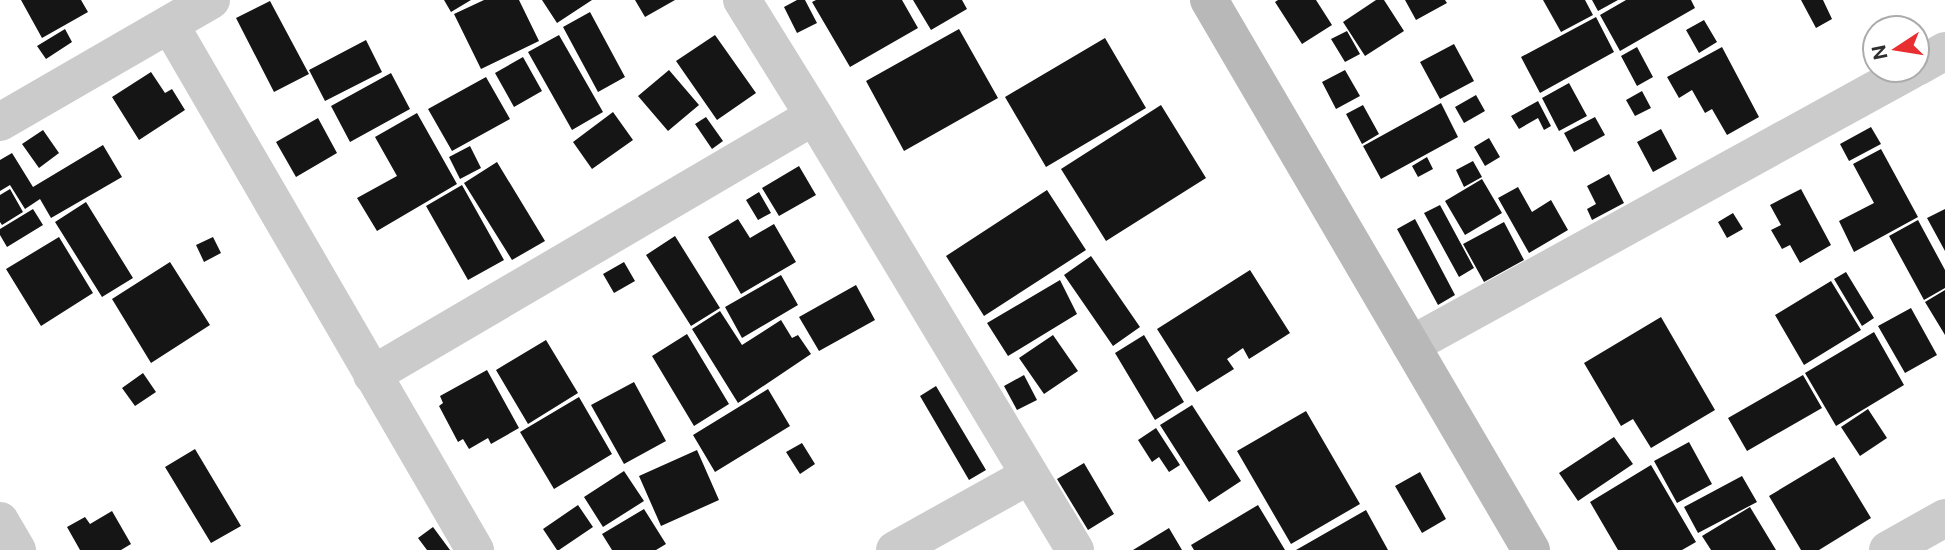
<svg xmlns="http://www.w3.org/2000/svg" width="1945" height="550" font-family="'Public Sans',sans-serif">
	<style>
		.building { fill: #151515 }
		.lines { fill: none; stroke-linecap: round; stroke-linejoin: round }
		.street { stroke: #cbcbcb; stroke-width: 38 }
		.secondary { stroke: #b8b8b8; stroke-width: 38 }
	</style>
	<rect width="100%" height="100%" fill="#fff"/>
	<!-- building -->
	<path class="building" d="M21,0h60l7,12 -46,26z
		M444,0h27l-20,12z
		M484,0h35l20,41 -58,28 -27,-55z
		M542,0h50l-35,23z
		M635,0h40l-30,17z
		M797,0h8l12,23 -20,10 -13,-26z
		M816,0h86l16,28 -68,39 -38,-65z
		M913,0h49l5,9 -36,21z
		M1278,0h38l16,25 -30,19 -27,-42z
		M1376,0h8l20,31 -39,25 -22,-34z
		M1405,0h40l2,3 -31,17z
		M1543,0h42l8,15 -32,17z
		M1592,0h26l-20,11z
		M1626,0h65l4,8 -75,43 -20,-36z
		M1801,0h22l9,19 -16,9z
		M270,1l39,73 -35,18 -38,-74z
		M590,12l35,65 -27,15 -35,-65z
		M1596,17l18,35 -74,41 -19,-36z
		M1704,20l13,22 -18,11 -13,-23z
		M65,29l7,13 -26,17 -9,-13z
		M959,29l39,69 -94,53 -38,-70z
		M1347,31l13,23 -15,8 -14,-23z
		M559,35l44,77 -31,18 -44,-78z
		M715,35l41,58 -39,27 -41,-59z
		M1105,38l41,70 -100,59 -41,-70z
		M366,40l16,32 -57,29 -16,-31z
		M1454,44l20,37 -34,18 -20,-37z
		M1637,47l16,30 -16,9 -16,-30z
		M1722,47l37,70 -32,18 -15,-26 -7,4 -13,-23 -13,8 -12,-21z
		M523,57l19,34 -28,16 -19,-34z
		M669,70l30,35 -31,26 -30,-35z
		M1345,70l15,26 -24,13 -14,-27z
		M151,72l14,21 7,-4 13,21 -46,30 -27,-43z
		M391,73l19,36 -60,33 -19,-36z
		M486,77l24,42 -58,32 -24,-42z
		M1569,83l18,33 -28,15 -17,-33z
		M1642,91l9,17 -16,8 -9,-16z
		M1476,95l9,16 -21,12 -9,-16z
		M1538,101l13,25 -7,4 -6,-12 -19,11 -8,-13z
		M1441,103l17,34 -77,42 -18,-33z
		M1161,105l45,73 -100,63 -45,-72z
		M1363,105l16,29 -17,10 -16,-30z
		M613,112l20,28 -41,29 -19,-27z
		M417,113l40,71 -80,47 -20,-33 40,-22 -22,-39z
		M706,117l17,24 -11,8 -17,-25z
		M1595,117l10,18 -31,17 -10,-19z
		M318,118l19,35 -41,24 -20,-35z
		M1871,127l10,17 -32,17 -9,-17z
		M1661,129l16,30 -24,13 -16,-30z
		M43,130l16,23 -20,15 -17,-24z
		M1489,138l11,19 -15,9 -11,-19z
		M103,145l19,32 -71,41 -11,-19 -15,10 -15,-24 -10,6v-31l12,-7 21,34z
		M470,146l11,22 -21,11 -11,-22z
		M1881,149l37,68 -64,35 -15,-31 35,-18 -21,-39z
		M1427,157l6,12 -15,8 -6,-11z
		M1473,161l9,16 -18,10 -8,-17z
		M497,162l48,79 -33,19 -48,-77z
		M799,166l17,29 -37,21 -17,-28z
		M1609,174l15,29 -32,17 -5,-11 9,-5 -9,-18z
		M1482,179l20,34 -37,22 -20,-34z
		M462,185l42,75 -36,20 -42,-74z
		M1518,187l14,25 19,-12 17,30 -39,23 -31,-55z
		M10,189l13,23 -21,13 -2,-3v-27z
		M1801,189l30,56 -31,18 -10,-18 -8,4 -11,-19 10,-5 -11,-20z
		M1047,190l39,60 -102,66 -38,-60z
		M759,192l12,21 -13,7 -12,-20z
		M86,202l47,76 -31,19 -47,-75z
		M1440,205l34,63 -15,9 -35,-64z
		M33,209l10,16 -36,22 -7,-12v-6z
		M1945,209v42l-18,-33z
		M1733,213l10,16 -16,9 -9,-16z
		M738,219l12,19 24,-14 22,38 -55,32 -33,-57z
		M1415,219l40,76 -17,10 -41,-76z
		M1918,220l27,50v18l-21,12 -35,-64z
		M1504,222l20,38 -40,22 -21,-38z
		M675,236l45,72 -29,18 -45,-71z
		M59,237l34,56 -52,33 -35,-57z
		M213,237l8,16 -17,9 -8,-17z
		M1091,256l49,71 -27,19 -49,-71z
		M170,262l40,63 -59,38 -39,-64z
		M624,262l11,19 -21,12 -11,-19z
		M1250,270l40,63 -41,26 -6,-11 -16,11 7,10 -37,23 -40,-63z
		M1846,272l28,46 -12,8 -28,-47z
		M781,275l17,30 -56,33 -17,-31z
		M1060,280l17,34 -69,42 -21,-33z
		M1831,281l30,49 -57,35 -29,-50z
		M856,285l19,35 -56,31 -20,-34z
		M1945,290v45l-20,-33z
		M1911,308l26,47 -32,18 -27,-47z
		M720,311l22,34 39,-25 11,18 6,-3 13,19 -73,49 -46,-74z
		M1661,317l54,93 -64,38 -18,-29 -12,7 -37,-63z
		M1874,332l30,53 -68,41 -31,-53z
		M687,334l42,70 -35,22 -42,-70z
		M1053,335l25,36 -34,23 -25,-36z
		M1144,335l40,67 -29,18 -40,-67z
		M546,340l32,53 -50,31 -32,-54z
		M487,370l32,58 -28,16 -3,-6 -19,11 -6,-10 -5,3 -19,-36 4,-3 -3,-7z
		M143,373l13,19 -21,14 -13,-18z
		M1024,375l13,25 -20,10 -13,-24z
		M1803,375l19,33 -75,43 -19,-33z
		M634,382l32,59 -42,23 -33,-59z
		M936,386l50,84 -17,10 -49,-84z
		M768,389l22,37 -75,46 -22,-37z
		M579,397l33,57 -58,35 -34,-57z
		M1192,405l49,76 -32,21 -49,-77z
		M1868,409l19,29 -27,18 -19,-29z
		M1306,411l54,93 -69,40 -54,-93z
		M1156,428l24,37 -11,7 -10,-15 -7,5 -14,-22z
		M1614,437l19,27 -55,37 -19,-28z
		M1689,442l23,42 -35,19 -23,-42z
		M802,443l13,21 -15,10 -14,-22z
		M195,449l46,77 -30,17 -46,-76z
		M697,450l22,50 -58,26 -22,-50z
		M1834,457l37,61 -52,32h-18l-32,-54z
		M1084,463l30,51 -26,16 -31,-51z
		M1651,465l45,77 -14,8h-64l-28,-48z
		M624,471l20,30 -41,26 -19,-30z
		M1420,472l26,47 -24,14 -27,-47z
		M1742,476l15,26 -59,31 -14,-26z
		M578,505l15,22 -34,23h-2l-14,-21z
		M1258,505l27,45h-91l-3,-5z
		M1750,507l26,43h-65l-9,-14z
		M644,509l22,35 -10,6h-44l-10,-16z
		M1366,510l22,40h-92z
		M112,511l19,33 -10,6h-41l-13,-23 18,-10 5,7z
		M433,527l17,23h-23l-9,-12z
		M1169,528l13,22h-49z"/>
	<g class="lines">
		<!-- street -->
		<path class="street" d="M742,0l72,116 261,434
			M170,25l305,525
			M1917,67l28,-16
			M0,122l211,-122
			M1411,345l500,-275
			M372,375l442,-259
			M0,521l17,29
			M895,550l135,-75
			M1888,550l57,-32"/>
		<!-- secondary -->
		<path class="secondary" d="M1209,0l322,550"/>
	</g>
	<!-- north arrow -->
	<g transform="translate(1896 49) rotate(258)"><circle r="33" fill="#ffffff" stroke="#ababab" stroke-width="2"/>
	<path d="M0-5L12 26L0 18L-12 26Z" fill="#e82e30"/>
	<text y="-10" font-size="19" font-weight="bold" text-anchor="middle" fill="#2e2e2e">N</text>
	</g>
</svg>
